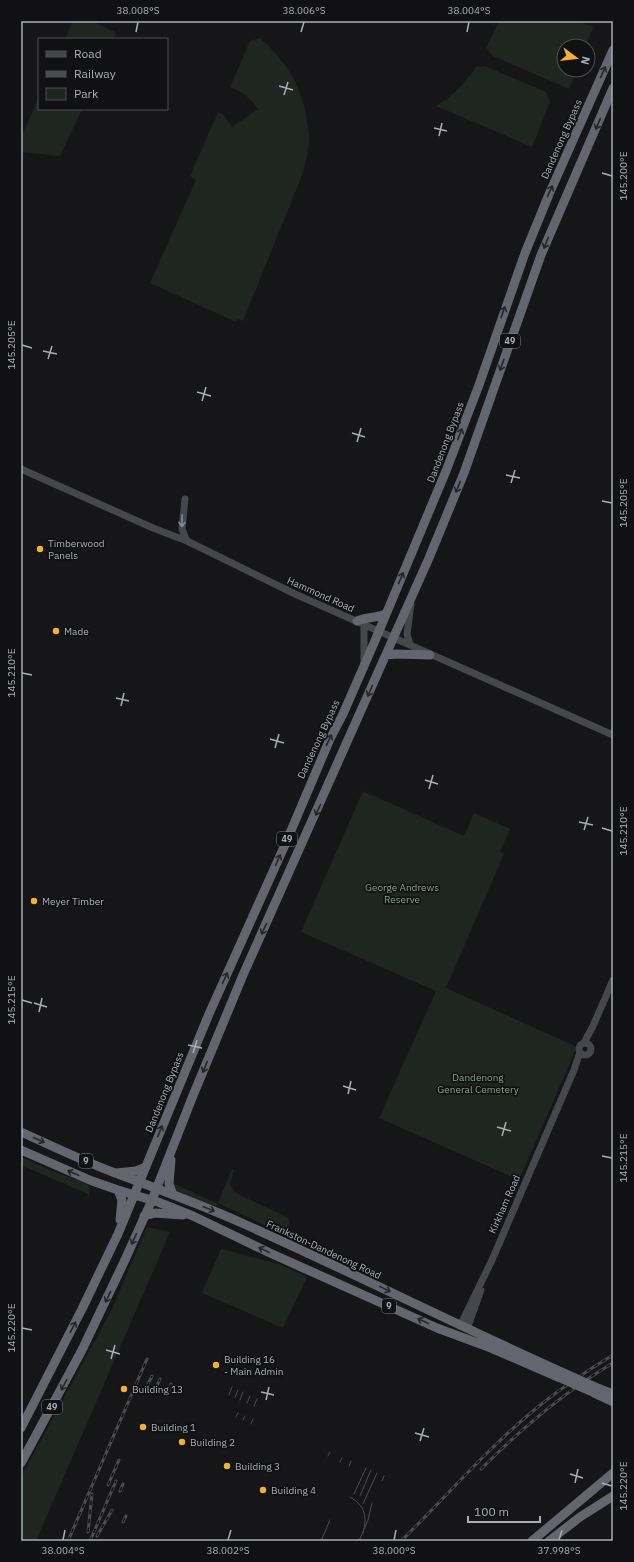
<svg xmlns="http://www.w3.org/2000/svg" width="634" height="1562" font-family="'IBM Plex Sans',sans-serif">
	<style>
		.green { fill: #1e261f }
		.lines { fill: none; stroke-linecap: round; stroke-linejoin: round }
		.secondary { stroke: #45474d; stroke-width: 7 }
		.highway { stroke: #63666e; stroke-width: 9 }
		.tram { stroke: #4a4c52; stroke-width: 1 }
		.rail-casing { stroke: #4a4c52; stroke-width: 3 }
		.rail { stroke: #111113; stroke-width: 1.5; stroke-dasharray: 4.5; stroke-linecap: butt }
		.highway-bridge { stroke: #63666e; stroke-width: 9 }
		.oneway { stroke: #26262a }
		.oneway2 { stroke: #858993 }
		.ticks { fill: none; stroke: #a8adb8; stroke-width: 1.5 }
		.poi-dot { fill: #f2b134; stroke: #111113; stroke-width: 1.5 }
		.labels { text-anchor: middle; stroke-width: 3.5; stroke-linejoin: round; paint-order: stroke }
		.shield { fill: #111113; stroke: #7b7e86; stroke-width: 1 }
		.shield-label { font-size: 9px; font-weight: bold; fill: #a8adb8 }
		.street-label { font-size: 10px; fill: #a8adb8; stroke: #111113 }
		.poi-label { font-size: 10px; fill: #a8adb8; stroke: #111113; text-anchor: start }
		.park-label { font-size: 10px; fill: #7fa381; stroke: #111113 }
		.neatline { fill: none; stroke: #a8adb8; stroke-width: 1.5 }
		.ticks-label { font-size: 10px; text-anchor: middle; fill: #a8adb8 }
	</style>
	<rect width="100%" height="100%" fill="#161618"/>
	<!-- green -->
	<path class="green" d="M73,21h19l25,12 -3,6h-49z
		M499,21h80l14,6 -7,19h-22v24h13l-8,19 -76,-33 -7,-8z
		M260,38c26,24 42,47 47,83 1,6 2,12 2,18 0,13 -4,27 -8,39l-58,143 -5,-2 -2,3 -86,-39 46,-103 -6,-4 28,-64 5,2 9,13 26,-18c-7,-11 -16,-17 -28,-22l20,-46z
		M477,66l2,1 6,-1 61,26 4,10 -18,45 -96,-41c17,-10 30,-24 41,-40z
		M39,97v12h43l-22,47 -39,-4v-14z
		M363,791l101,45 10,-23 36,16 -10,23 4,2 -58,134 131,59 -58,133 -140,-62 57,-127 -135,-59z
		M21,1157l34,15 31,11 4,5 -1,9h-2l1,-3 -67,-29z
		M232,1169l2,1 -4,13 3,7 5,4 49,23 3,5 -1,6h-2l-2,4 -4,1 -63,-30z
		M175,1184l43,20v2l-5,-1 -1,1 -35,-14 -3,-2 -3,-5z
		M147,1227l23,5 -134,309h-15v-64l91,-168z
		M221,1249l58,15 28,13 -24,51 -81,-35z"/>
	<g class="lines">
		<!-- secondary -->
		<path class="secondary" d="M21,469l132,59 34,13 108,53 318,141
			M185,499l-3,30 5,12
			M364,624v40
			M410,645l-3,-11 4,-30
			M584,1043l9,-17 20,-46
			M579 1049a6 6 0 1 1 12 0a6 6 0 1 1-12 0Z
			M460,1326l32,-66 82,-190 6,-18
			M467,1329l14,-39"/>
		<!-- highway -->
		<path class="highway" d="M357,621c9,-4 19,-3 29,-7
			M386,655l10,-1 34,1
			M21,1132c31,14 62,29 94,41 43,16 87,32 129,51 107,48 213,101 320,149
			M21,1150l71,31 26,9 40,12 35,14 77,37 167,75 54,20 67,29
			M171,1160l-2,24 4,11
			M116,1173l20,-2 10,-4
			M118,1190l4,10 -2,20
			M144,1216l11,-3 28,2
			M600,1389l13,5
			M594,1393l19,9
			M21,1428l61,-119 36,-75 91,-220 75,-167 46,-108 13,-25 31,-71 72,-172 33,-86 46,-132 25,-61 63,-142
			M21,1463l61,-113 42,-88 28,-62 40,-102 51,-123 186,-417 35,-85 77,-218 72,-167
			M532,1541l81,-68
			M549,1541l31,-24 33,-21"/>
		<!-- tram -->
		<path class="tram" d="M229,1395l3,-8
			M235,1397l3,-7
			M240,1400l3,-8
			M247,1403l3,-7
			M254,1406l3,-7
			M236,1417l2,-4
			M243,1420l2,-4
			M251,1424l2,-5
			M328,1456l2,-4
			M340,1462l2,-4
			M349,1466l2,-5
			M382,1481l2,-5
			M354,1494l12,-26
			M360,1496l11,-26
			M350,1497c16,9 17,20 13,36
			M363,1504l14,-31
			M321,1541l9,-21
			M359,1541l9,-21 4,-17"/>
		<!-- rail casing -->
		<g class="rail-casing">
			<path id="rail" d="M147,1386l5,-10
				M155,1390l5,-11
				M167,1395l4,-11
				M481,1469c40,-40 83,-77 132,-106
				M108,1485l11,-25
				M120,1491l3,-7
				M123,1522l3,-6
				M88,1532l4,-38
				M97,1536l15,-26
				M68,1541l79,-182
				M90,1541l26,-60
				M401,1541c44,-43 85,-91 132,-130 25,-21 52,-39 80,-56"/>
		</g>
		<!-- rail -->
		<use href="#rail" class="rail"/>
		<!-- highway-bridge -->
		<path class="highway-bridge" d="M564,1373l36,16
			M558,1377l32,14"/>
	</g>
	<!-- one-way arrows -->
	<defs><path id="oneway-shaft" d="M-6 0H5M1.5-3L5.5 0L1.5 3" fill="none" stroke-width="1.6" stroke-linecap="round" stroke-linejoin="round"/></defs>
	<g class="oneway">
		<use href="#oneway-shaft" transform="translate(603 72) rotate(-66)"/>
		<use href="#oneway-shaft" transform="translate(598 124) rotate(113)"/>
		<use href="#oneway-shaft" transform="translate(550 191) rotate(-66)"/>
		<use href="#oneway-shaft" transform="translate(546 243) rotate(112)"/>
		<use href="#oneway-shaft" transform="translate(503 312) rotate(-71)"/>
		<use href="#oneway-shaft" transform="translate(502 365) rotate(109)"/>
		<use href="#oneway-shaft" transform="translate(460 434) rotate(-69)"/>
		<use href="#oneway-shaft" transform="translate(458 487) rotate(112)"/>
		<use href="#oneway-shaft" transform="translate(401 578) rotate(-67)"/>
		<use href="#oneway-shaft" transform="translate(370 691) rotate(114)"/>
		<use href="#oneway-shaft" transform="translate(329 740) rotate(-65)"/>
		<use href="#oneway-shaft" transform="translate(318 810) rotate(114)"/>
		<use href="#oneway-shaft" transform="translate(278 860) rotate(-66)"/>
		<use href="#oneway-shaft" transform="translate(264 929) rotate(115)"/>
		<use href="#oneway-shaft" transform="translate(225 978) rotate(-66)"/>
		<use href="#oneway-shaft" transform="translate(205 1067) rotate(112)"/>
		<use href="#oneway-shaft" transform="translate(160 1131) rotate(-68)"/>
		<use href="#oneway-shaft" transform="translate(39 1140) rotate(24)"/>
		<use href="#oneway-shaft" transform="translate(73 1173) rotate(-157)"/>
		<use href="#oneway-shaft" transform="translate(209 1209) rotate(22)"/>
		<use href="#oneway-shaft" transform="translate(134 1239) rotate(114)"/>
		<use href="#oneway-shaft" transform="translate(264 1250) rotate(-154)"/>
		<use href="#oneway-shaft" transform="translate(385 1289) rotate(26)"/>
		<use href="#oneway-shaft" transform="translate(108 1297) rotate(115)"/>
		<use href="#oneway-shaft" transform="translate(423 1321) rotate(-155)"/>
		<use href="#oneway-shaft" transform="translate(73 1327) rotate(-63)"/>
		<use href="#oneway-shaft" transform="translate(64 1385) rotate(118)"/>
	</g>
	<use class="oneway2" href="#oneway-shaft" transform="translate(182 521) rotate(91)"/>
	<!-- ticks -->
	<path class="ticks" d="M136,32l2,-10M301,32l3,-10M467,32l2,-10M279,86l14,4M284,95l4,-13M434,128l13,3M439,136l3,-13M602,173l10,3M22,345l10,3M43,351l14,3M48,359l4,-13M197,392l14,4M202,401l4,-14M352,433l13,4M357,442l4,-14M506,475l14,3M511,483l4,-13M602,501l10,2M22,673l10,2M116,698l13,3M121,706l3,-13M270,739l14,4M275,748l4,-14M425,780l13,4M429,789l4,-14M579,822l14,3M602,828l10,3M584,830l4,-13M22,1000l10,3M34,1003l13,4M39,1012l3,-14M188,1045l14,3M193,1053l4,-13M343,1086l13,4M348,1094l3,-13M497,1127l14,4M502,1136l4,-14M602,1156l10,2M22,1328l10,2M106,1350l14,4M111,1359l4,-14M261,1392l13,3M266,1400l3,-13M415,1433l14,4M420,1441l4,-13M570,1474l13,4M575,1483l3,-14M602,1483l10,3M63,1540l2,-10M228,1540l3,-10M394,1540l2,-10M559,1540l3,-10"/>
	<!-- markers -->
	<g class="poi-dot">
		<circle cx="40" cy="549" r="4"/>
		<circle cx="56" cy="631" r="4"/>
		<circle cx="34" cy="901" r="4"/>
		<circle cx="216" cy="1365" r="4"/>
		<circle cx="124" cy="1389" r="4"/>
		<circle cx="143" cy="1427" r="4"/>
		<circle cx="182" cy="1442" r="4"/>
		<circle cx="227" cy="1466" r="4"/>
		<circle cx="263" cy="1490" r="4"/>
	</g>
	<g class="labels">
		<!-- shield labels -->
		<g class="shield">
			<rect x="500" y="334" width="20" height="14" rx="3"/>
			<rect x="277" y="832" width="20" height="14" rx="3"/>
			<rect x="79" y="1154" width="14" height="14" rx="3"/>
			<rect x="382" y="1299" width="14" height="14" rx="3"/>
			<rect x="42" y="1400" width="20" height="14" rx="3"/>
		</g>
		<g class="shield-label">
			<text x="510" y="344">49</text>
			<text x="287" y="842">49</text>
			<text x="86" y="1164">9</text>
			<text x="389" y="1309">9</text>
			<text x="52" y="1410">49</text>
		</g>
		<!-- street labels -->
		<g class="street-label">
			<text transform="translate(561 139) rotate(-66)" y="4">Dandenong Bypass</text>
			<text transform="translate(445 442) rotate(-69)" y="4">Dandenong Bypass</text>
			<text transform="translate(321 594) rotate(24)" y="4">Hammond Road</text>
			<text transform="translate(318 739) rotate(-65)" y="4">Dandenong Bypass</text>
			<text transform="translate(164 1092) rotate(-68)" y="4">Dandenong Bypass</text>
			<text transform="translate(504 1204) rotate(-66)" y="4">Kirkham Road</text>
			<text transform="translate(324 1249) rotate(25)" y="4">Frankston-Dandenong Road</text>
		</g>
		<!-- poi labels -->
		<g class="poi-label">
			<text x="48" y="547">Timberwood<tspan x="48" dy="12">Panels</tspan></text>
			<text x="64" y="635">Made</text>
			<text x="42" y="905">Meyer Timber</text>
			<text x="224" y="1363">Building 16<tspan x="224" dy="12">- Main Admin</tspan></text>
			<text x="132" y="1393">Building 13</text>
			<text x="151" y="1431">Building 1</text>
			<text x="190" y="1446">Building 2</text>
			<text x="235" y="1470">Building 3</text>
			<text x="271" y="1494">Building 4</text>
		</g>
		<!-- park labels -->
		<g class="park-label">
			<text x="402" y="891">George Andrews<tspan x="402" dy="12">Reserve</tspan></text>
			<text x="478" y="1081">Dandenong<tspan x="478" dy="12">General Cemetery</tspan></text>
		</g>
	</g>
	<!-- border -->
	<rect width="634" height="1562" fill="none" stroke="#111113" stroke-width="44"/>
	<!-- legend -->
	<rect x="38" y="38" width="130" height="72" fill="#111113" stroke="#4d4f55"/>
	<rect x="46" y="51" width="20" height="6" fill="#45474d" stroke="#4d4f55"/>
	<text x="74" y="58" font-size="12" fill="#a8adb8">Road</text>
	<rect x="46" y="71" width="20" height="6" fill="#4a4c52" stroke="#4d4f55"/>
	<text x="74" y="78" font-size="12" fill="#a8adb8">Railway</text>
	<rect x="46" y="88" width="20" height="12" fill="#1e261f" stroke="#4d4f55"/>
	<text x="74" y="98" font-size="12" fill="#a8adb8">Park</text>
	<!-- north arrow -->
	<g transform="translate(576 58) rotate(105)"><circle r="19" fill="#111113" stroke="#4d4f55"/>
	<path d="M0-3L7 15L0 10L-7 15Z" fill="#f2b134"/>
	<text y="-6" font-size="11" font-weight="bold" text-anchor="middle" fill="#a8adb8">N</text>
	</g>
	<!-- scale -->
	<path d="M468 1516v6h72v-6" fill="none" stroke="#a8adb8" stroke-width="2"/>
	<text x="474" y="1516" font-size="12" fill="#a8adb8" stroke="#111113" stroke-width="3" paint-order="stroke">100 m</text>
	<rect x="22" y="22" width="590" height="1518" class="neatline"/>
	<g class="ticks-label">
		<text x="138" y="14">38.008°S</text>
		<text x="304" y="14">38.006°S</text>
		<text x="469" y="14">38.004°S</text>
		<text transform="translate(623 176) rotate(-90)" y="4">145.200°E</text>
		<text transform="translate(11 345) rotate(-90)" y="4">145.205°E</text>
		<text transform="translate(623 503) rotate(-90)" y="4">145.205°E</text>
		<text transform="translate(11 673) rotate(-90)" y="4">145.210°E</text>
		<text transform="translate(623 831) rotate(-90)" y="4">145.210°E</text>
		<text transform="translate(11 1000) rotate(-90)" y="4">145.215°E</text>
		<text transform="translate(623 1158) rotate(-90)" y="4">145.215°E</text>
		<text transform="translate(11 1328) rotate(-90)" y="4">145.220°E</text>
		<text transform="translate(623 1486) rotate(-90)" y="4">145.220°E</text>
		<text x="63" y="1554">38.004°S</text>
		<text x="228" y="1554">38.002°S</text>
		<text x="394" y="1554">38.000°S</text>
		<text x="559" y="1554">37.998°S</text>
	</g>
</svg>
